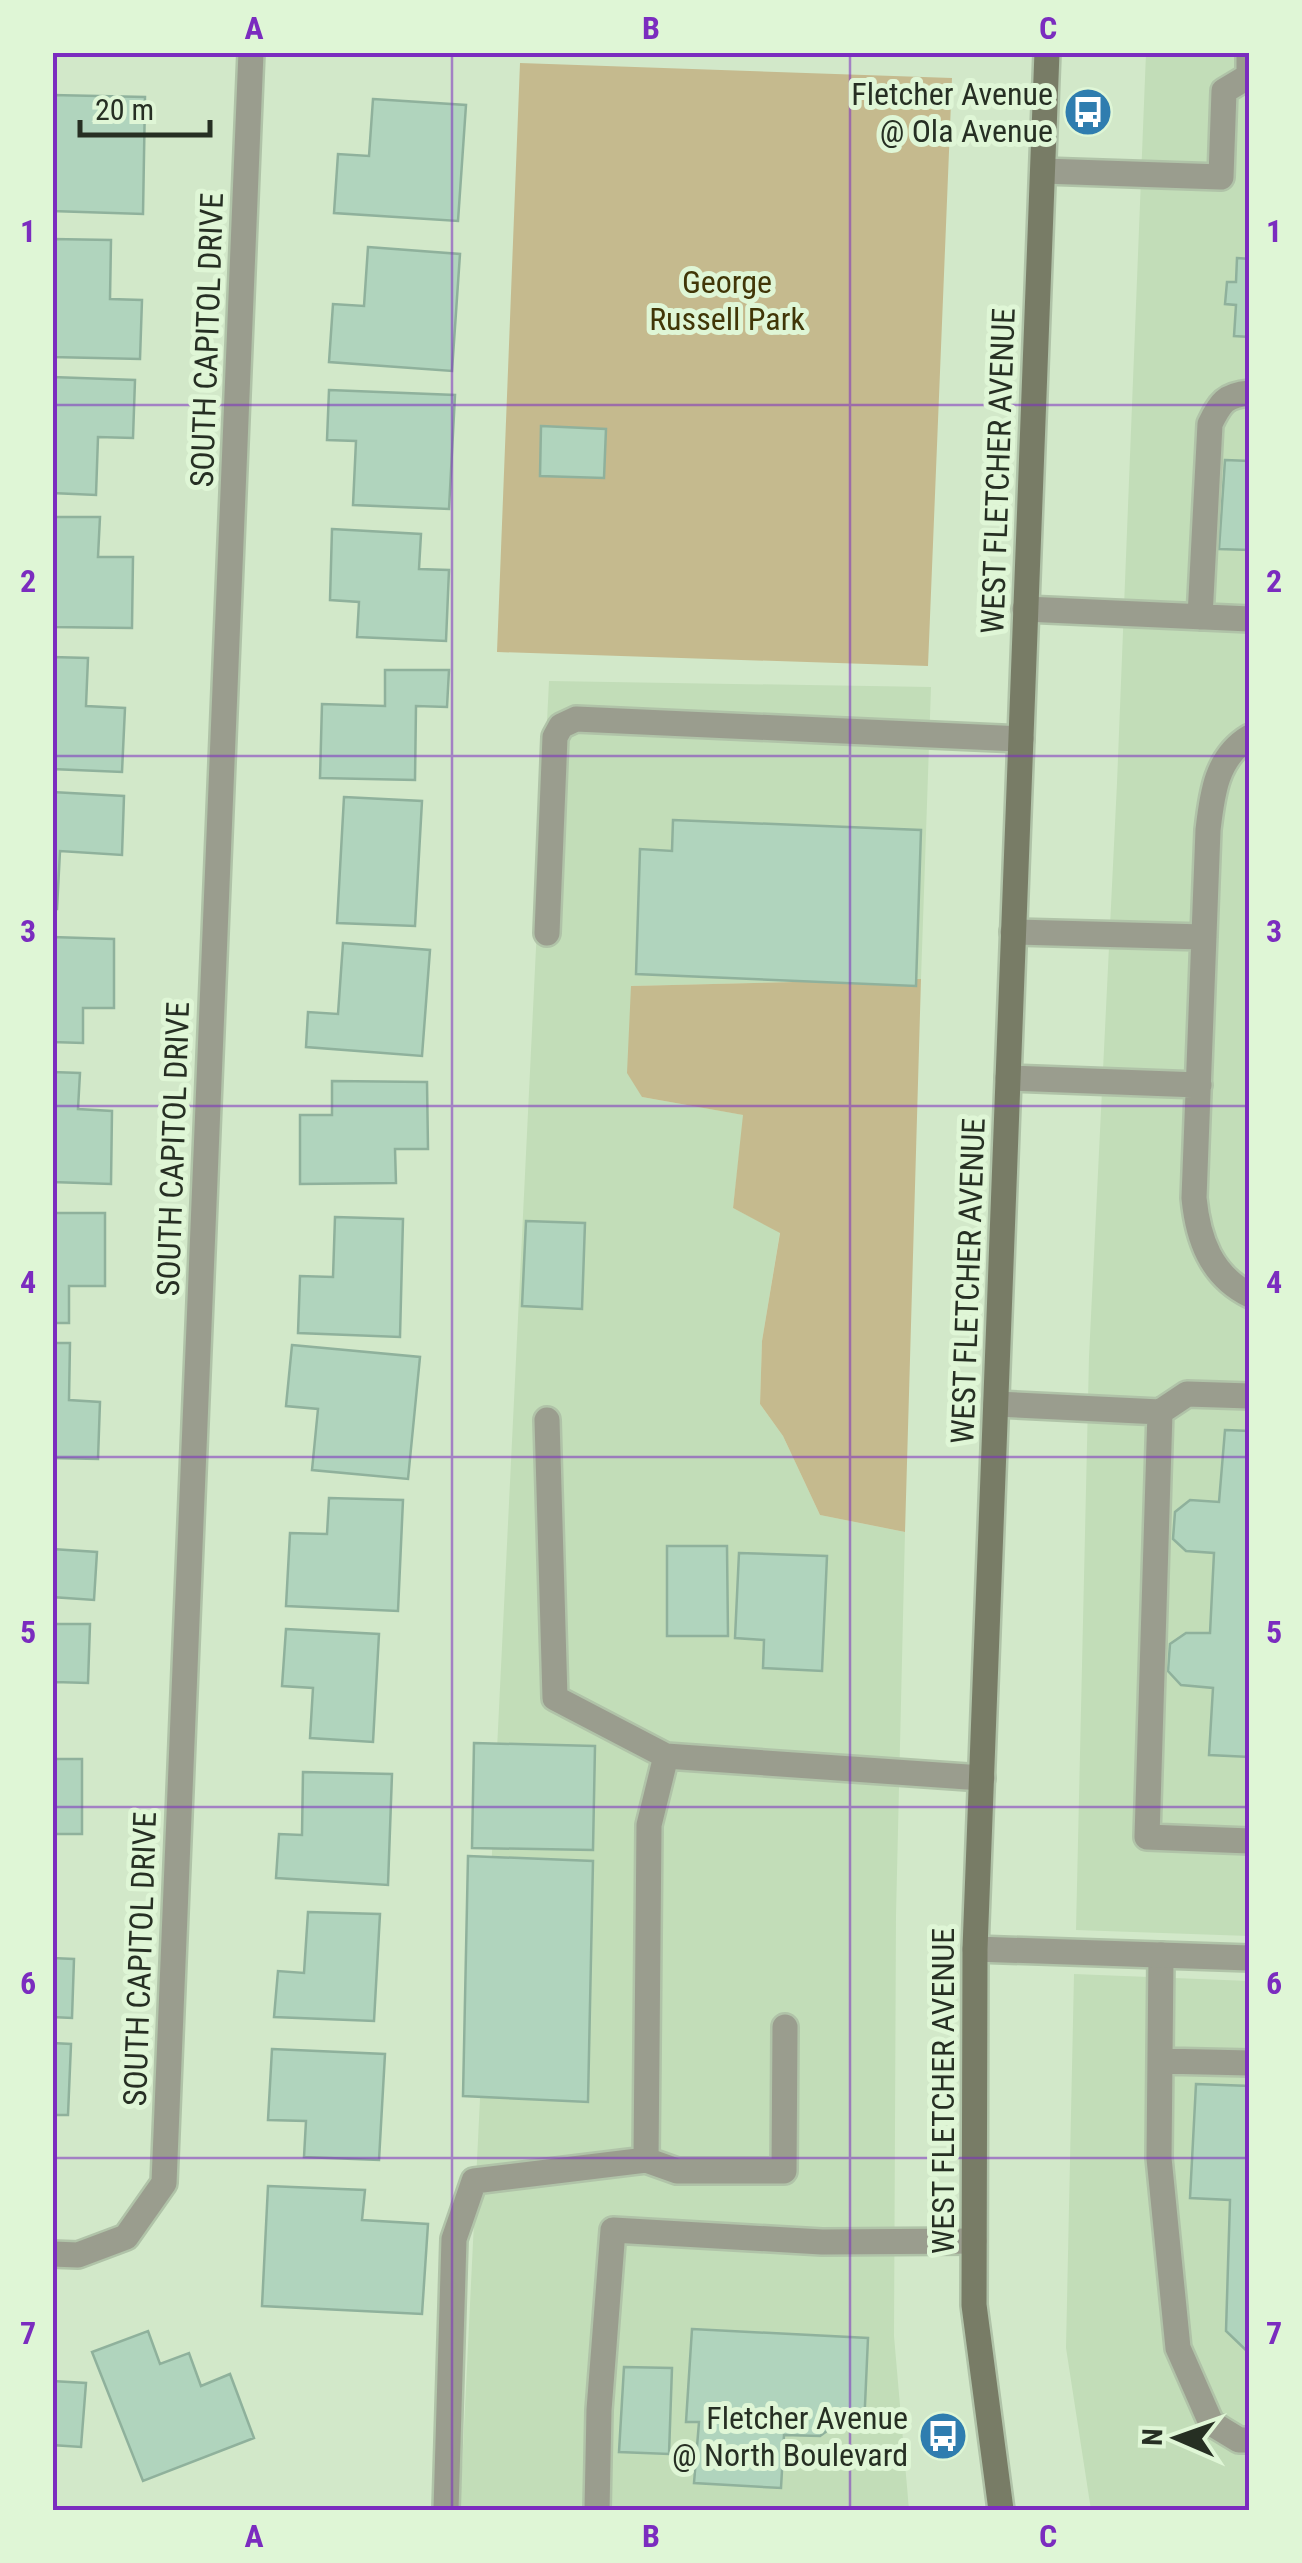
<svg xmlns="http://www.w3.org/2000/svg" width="1302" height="2563" font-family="'Roboto Condensed',sans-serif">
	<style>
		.built { fill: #c2ddb8 }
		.green { fill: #c5ba8e }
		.building { fill: #b0d4bd; stroke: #8fb19c; stroke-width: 2.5 }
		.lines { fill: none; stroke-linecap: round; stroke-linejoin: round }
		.service-casing { stroke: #b0c3a8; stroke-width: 30 }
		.minor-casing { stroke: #b0c3a8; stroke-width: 30 }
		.secondary-casing { stroke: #b0c3a8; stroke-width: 30 }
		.service { stroke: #9a9d8e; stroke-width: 25 }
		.minor { stroke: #9a9d8e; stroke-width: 25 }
		.secondary { stroke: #787c66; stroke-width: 25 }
		.grid { fill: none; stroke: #7b2cbf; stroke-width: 2.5; stroke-opacity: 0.55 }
		.labels { text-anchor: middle; stroke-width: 10; stroke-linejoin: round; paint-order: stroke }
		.poi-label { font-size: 32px; fill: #262f23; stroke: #dff6d6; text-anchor: end }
		.park-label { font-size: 32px; fill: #413607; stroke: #dff6d6 }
		.street-label { font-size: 32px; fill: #262f23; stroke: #dff6d6 }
		.neatline { fill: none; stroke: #7b2cbf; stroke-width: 4 }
		.grid-label { font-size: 32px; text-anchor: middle; font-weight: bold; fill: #7b2cbf }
	</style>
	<rect width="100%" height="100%" fill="#d2e8c9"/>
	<!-- built -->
	<path class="built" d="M1146,53h103v1883l-173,-6 13,-573 28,-574z
		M549,681l382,6 -10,292 -290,7 11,111 102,18 -11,93 47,24 -18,109 -2,63 23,32 37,79 85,17 -9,383 -2,421 15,174h-449z
		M1074,1974l175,7v529h-158l-25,-162z"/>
	<!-- green -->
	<path class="green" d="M520,63l432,15 -24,588 -431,-14z
		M921,979l-16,553 -85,-17 -37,-79 -23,-32 2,-63 18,-108 -47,-25 10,-93 -101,-18 -15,-24 4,-87z"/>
	<!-- building -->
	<path class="building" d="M52,95l93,2 -2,117 -91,-3z
		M373,99l93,6 -8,116 -124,-8 4,-59 31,2z
		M52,239l59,1 -1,59 32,1 -2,59 -88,-2z
		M368,247l92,7 -8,117 -123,-9 4,-58 31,2z
		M1237,258l13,1v78l-16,-1 2,-31 -11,-1 2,-22h9z
		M52,377l83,3 -2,58 -35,-1 -2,58 -44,-2z
		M329,390l126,5 -6,114 -96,-4 3,-64 -29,-1z
		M541,426l65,3 -2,49 -64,-2z
		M1225,460l25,1v89l-31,-1z
		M52,517h48l-2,40h35l-1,71 -80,-1z
		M332,529l89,5 -2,35 30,1 -3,71 -89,-4 2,-35 -29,-2z
		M52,657l36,1 -2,48 39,2 -3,64 -70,-3z
		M385,670h64l-2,37 -31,-1 -1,74 -95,-2 2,-74 63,2z
		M52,792l72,4 -2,59 -62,-4 -3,58h-5z
		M344,797l78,4 -7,125 -78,-3z
		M673,820l248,10 -5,156 -280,-12 4,-125 32,2z
		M52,937l62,2v69h-31v35l-31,-1z
		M343,943l87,7 -8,106 -116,-9 2,-35 30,2z
		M52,1072l28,1 -2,36 34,2 -1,73 -59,-2z
		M332,1081l95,1 1,67h-33l1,34 -96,1v-69h32z
		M52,1213h53v73h-36v37h-17z
		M335,1217l68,2 -3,118 -102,-4 2,-57 33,1z
		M526,1221l59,2 -3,86 -60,-3z
		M52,1343h18l-1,57 31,2 -2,57 -46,-1z
		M292,1345l128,12 -12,122 -96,-9 6,-61 -32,-3z
		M1225,1430l25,1v326l-41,-2 4,-67 -32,-3 -13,-14 2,-27 16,-11h24l4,-80 -28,-2 -13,-12 2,-27 15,-12 29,2z
		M329,1498l74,2 -5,111 -112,-5 4,-73 37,1z
		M667,1546h60l1,90h-61z
		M52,1549l45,3 -3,48 -42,-3z
		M739,1553l88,3 -5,115 -59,-3 1,-28 -29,-2z
		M52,1624h38l-2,59 -33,-1 -1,60z
		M286,1629l93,5 -6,108 -63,-4 3,-50 -31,-2z
		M474,1743l121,3 -2,104 -121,-2z
		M52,1759h30v75h-30z
		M303,1772l89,2 -4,111 -112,-7 3,-44 23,1z
		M468,1856l125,5 -5,241 -125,-6z
		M308,1912l72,2 -6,107 -100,-4 4,-46 26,2z
		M52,1958l22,1 -2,59 -20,-1z
		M52,2043l19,1 -3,71h-16z
		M272,2049l113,5 -6,106 -75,-3 2,-36 -38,-1z
		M1196,2084l54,2v268l-24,-23 4,-131 -40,-2z
		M268,2186l97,4 -3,30 66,4 -6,90 -160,-8z
		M692,2329l176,9 -4,89 -30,-1 -14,10 -36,-1 -3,53 -87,-5 5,-61h-13z
		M148,2331l12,33 29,-11 12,33 29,-12 24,64 -111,43 -51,-129z
		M624,2367l48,1 -3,86 -50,-2z
		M52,2381l34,2 -5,64 -29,-2z"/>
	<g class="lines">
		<!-- service casing -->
		<g class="service-casing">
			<path id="service" d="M1043,171l178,6 3,-86 25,-15v-24
				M1025,609l225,10
				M1200,617l10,-193c10,-21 15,-29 40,-31
				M1250,737c-34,20 -38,58 -42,93l-14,368c4,41 17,78 56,97
				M1013,932l191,5
				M547,933l8,-196 6,-11 15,-7 445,20
				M1008,1078l191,7
				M996,1404l164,8 -13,425 103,4
				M1160,1412l27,-18 63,2
				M547,1420l8,278 111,58 316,22
				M666,1756l-17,69 -3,335 31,11h107l1,-144
				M1161,1955l-2,203 19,190 33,75 28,17h11
				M1161,2061l89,2
				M446,2510l8,-271 20,-58 172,-21
				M597,2510l2,-100 14,-180 209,12 152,-1"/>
		</g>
		<!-- minor casing -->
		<g class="minor-casing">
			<path id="minor" d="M975,1949l275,9
				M52,2254l26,1 48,-18 38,-54 87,-2131"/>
		</g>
		<!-- secondary casing -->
		<g class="secondary-casing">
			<path id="secondary" d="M1001,2510l-27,-205 1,-356 72,-1897"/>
		</g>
		<!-- service -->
		<use href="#service" class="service"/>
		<!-- minor -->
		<use href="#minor" class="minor"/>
		<!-- secondary -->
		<use href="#secondary" class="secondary"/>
	</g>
	<!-- grid -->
	<path class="grid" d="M452,52v2458M850,52v2458M52,405h1198M52,756h1198M52,1106h1198M52,1457h1198M52,1807h1198M52,2158h1198"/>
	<!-- icons -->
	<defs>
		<g id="bus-disc" transform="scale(2.5)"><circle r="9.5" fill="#2f7daf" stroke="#dff6d6"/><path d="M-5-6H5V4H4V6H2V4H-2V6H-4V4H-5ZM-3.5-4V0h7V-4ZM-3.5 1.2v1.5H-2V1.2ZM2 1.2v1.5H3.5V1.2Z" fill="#fff"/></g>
	</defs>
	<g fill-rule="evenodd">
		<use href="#bus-disc" x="1088" y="112"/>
		<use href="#bus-disc" x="943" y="2436"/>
	</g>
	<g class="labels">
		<!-- poi labels -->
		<g class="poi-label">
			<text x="1053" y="105">Fletcher Avenue<tspan x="1053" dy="37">@ Ola Avenue</tspan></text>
			<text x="908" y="2429">Fletcher Avenue<tspan x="908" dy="37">@ North Boulevard</tspan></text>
		</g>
		<!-- park labels -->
		<g class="park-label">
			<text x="727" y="293">George<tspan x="727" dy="37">Russell Park</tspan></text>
		</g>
		<!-- street labels -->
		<g class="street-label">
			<text transform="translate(207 340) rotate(-88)" y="11">SOUTH CAPITOL DRIVE</text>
			<text transform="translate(998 471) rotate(-88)" y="11">WEST FLETCHER AVENUE</text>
			<text transform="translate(173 1149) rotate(-88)" y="11">SOUTH CAPITOL DRIVE</text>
			<text transform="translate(968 1281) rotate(-88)" y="11">WEST FLETCHER AVENUE</text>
			<text transform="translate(140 1959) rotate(-88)" y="11">SOUTH CAPITOL DRIVE</text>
			<text transform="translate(943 2091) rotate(-90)" y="11">WEST FLETCHER AVENUE</text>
		</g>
	</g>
	<!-- border -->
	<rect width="1302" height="2563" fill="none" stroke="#dff6d6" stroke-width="110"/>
	<!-- north arrow -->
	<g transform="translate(1177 2438) rotate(272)" stroke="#dff6d6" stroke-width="8" paint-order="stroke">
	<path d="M0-8L18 38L0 25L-18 38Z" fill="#262f23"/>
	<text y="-15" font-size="28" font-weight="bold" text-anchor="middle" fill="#262f23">N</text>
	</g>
	<!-- scale -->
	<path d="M80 120v15h130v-15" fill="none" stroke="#262f23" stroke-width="5"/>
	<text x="95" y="120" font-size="30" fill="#262f23" stroke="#dff6d6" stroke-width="8" paint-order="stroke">20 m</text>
	<rect x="55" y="55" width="1192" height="2453" class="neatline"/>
	<g class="grid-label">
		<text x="254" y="39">A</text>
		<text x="651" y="39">B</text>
		<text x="1048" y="39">C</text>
		<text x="28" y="242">1</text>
		<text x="1274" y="242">1</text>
		<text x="28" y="592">2</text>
		<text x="1274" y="592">2</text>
		<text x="28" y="942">3</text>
		<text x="1274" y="942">3</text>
		<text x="28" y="1293">4</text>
		<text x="1274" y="1293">4</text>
		<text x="28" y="1643">5</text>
		<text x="1274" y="1643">5</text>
		<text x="28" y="1994">6</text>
		<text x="1274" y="1994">6</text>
		<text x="28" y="2344">7</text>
		<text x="1274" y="2344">7</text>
		<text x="254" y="2547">A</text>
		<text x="651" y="2547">B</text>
		<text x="1048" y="2547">C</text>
	</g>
</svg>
